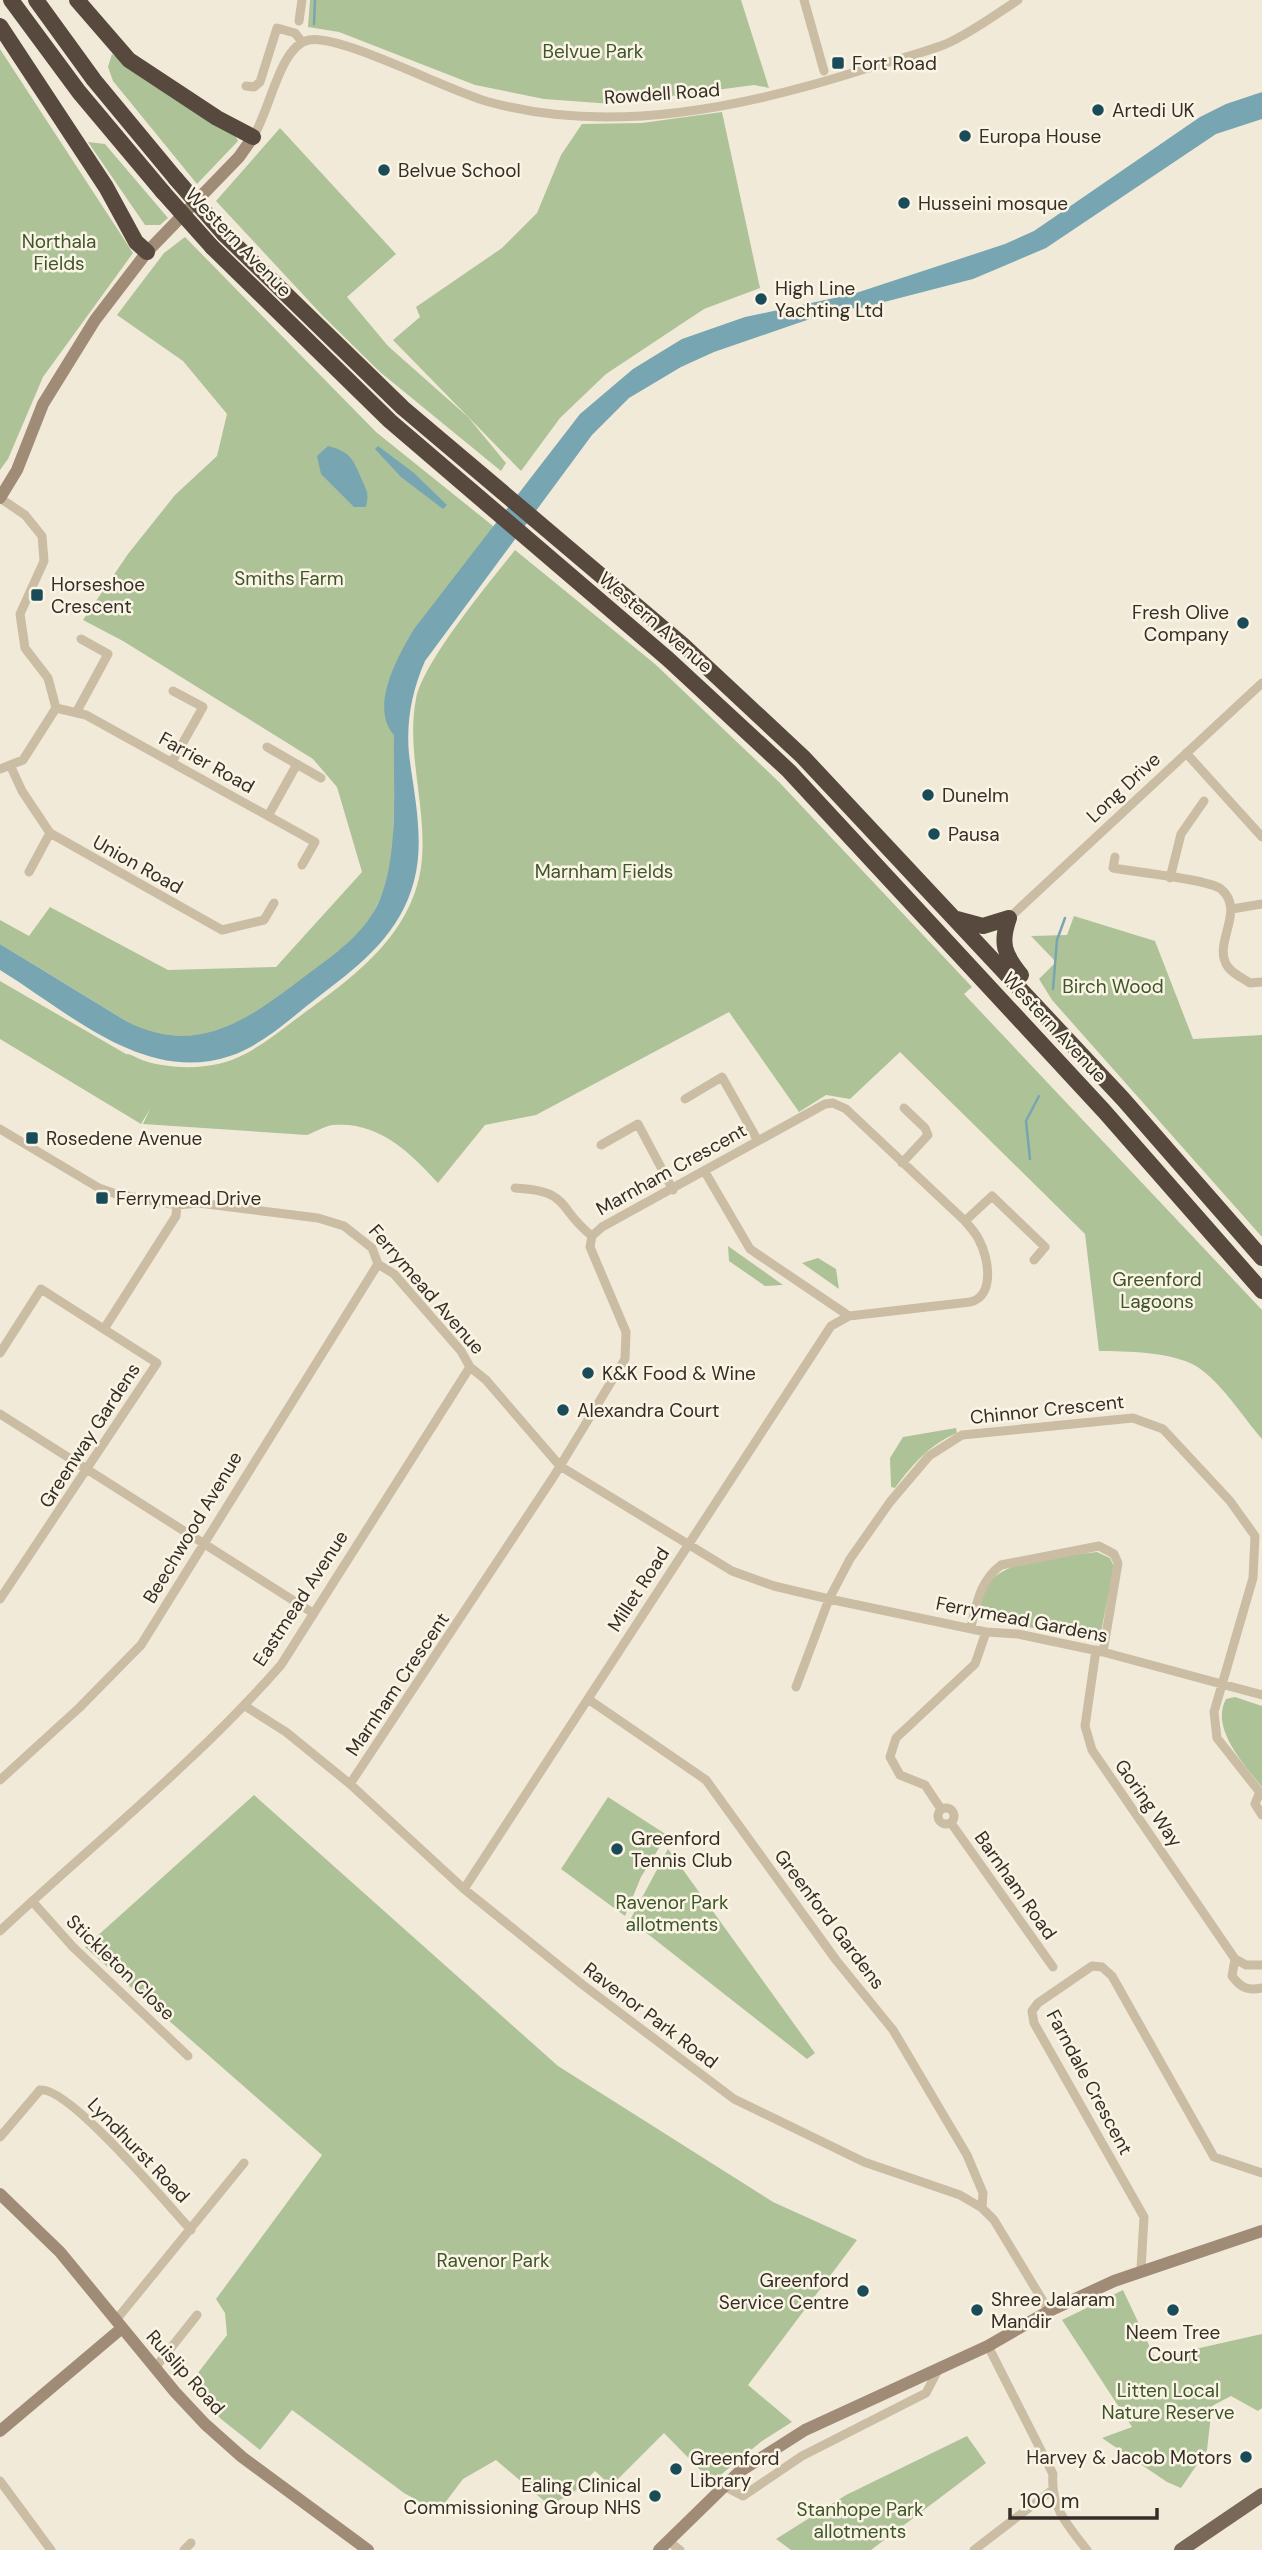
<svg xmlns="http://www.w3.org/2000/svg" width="1262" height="2550" font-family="'DM Sans',sans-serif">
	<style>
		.green { fill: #aec298 }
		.water { fill: #77a5b1 }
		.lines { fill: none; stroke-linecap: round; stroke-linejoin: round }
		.stream { stroke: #77a5b1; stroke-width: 2.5 }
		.street { stroke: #cbbca4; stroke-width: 9 }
		.secondary { stroke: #9f8b76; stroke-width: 12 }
		.primary { stroke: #796757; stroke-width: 14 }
		.highway { stroke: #57493d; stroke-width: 16 }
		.highway-bridge { stroke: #57493d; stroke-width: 16 }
		.poi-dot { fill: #1a4b59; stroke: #faf4e5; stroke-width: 2.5 }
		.labels { text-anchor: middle; stroke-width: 5; stroke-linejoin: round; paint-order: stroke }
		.park-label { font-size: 19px; fill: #3e5529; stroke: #faf4e5 }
		.poi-label { font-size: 19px; fill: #362e26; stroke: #faf4e5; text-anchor: start }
		.street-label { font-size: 19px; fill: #362e26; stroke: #faf4e5 }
	</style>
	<rect width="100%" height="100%" fill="#f2ead9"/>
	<!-- green -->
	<path class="green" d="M310,0h431l28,88 -15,-3 -142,19 -68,-5 -69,-14 -136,-53 -31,-5z
		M0,49l133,204 -90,124 -35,82 -8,11z
		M112,54l123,81 3,6 -41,43 -84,-103 -5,-14z
		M722,112l38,176 -56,21 -98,65 -46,44 -39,53 -128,-131 27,-23 -4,-10 86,-59 35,-35 24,-58 21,-31 60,-1z
		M280,128l116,126 -49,43 41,49 80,71 38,46 -5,8 -121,-99 -58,-57 -106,-114z
		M88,142l17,2 63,74 -8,7h-15z
		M185,237l191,195 122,98 -71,88 -31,123 -4,133 -28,58 -93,77 -54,25 -47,3 -28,-7 -16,-9 -126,-77v-24l29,16 21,-29 118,63 108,-3 86,-95 -25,-85 -24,-28 -190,-118 -40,-21 45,-66 47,-59 42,-39 10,-42 -44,-53 -66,-46 47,-62z
		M515,550l140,114 124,118 193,205 -8,7 298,316v129c-20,-23 -40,-56 -66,-73 -24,-14 -71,-15 -97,-15l-14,-117 -185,-182 -50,47 -24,-4 -27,17 -70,-100 -193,103 -51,10 -47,58c-28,-31 -60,-62 -105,-58 -8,1 -18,7 -26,10l-164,-11 7,-15 -9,15 -141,-85v-58l126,73c6,0 12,5 19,7 22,7 51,8 73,3 30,-7 54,-27 78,-45 56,-41 120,-85 126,-161 4,-53 -16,-108 -6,-159 7,-37 73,-116 99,-149z
		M1074,916l81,25 38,98 69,-4v202l-210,-237 -13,-21 17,-17 -25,-26 36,-1z
		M728,1246l55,39 -18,1 -36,-25z
		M818,1258l18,11 3,20 -37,-26z
		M956,1428l1,5c-28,12 -44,31 -62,55l-4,-1 -1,-29 13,-21z
		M1097,1552l13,6 4,9 -14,70 -4,3 -116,-22c-8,-62 76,-60 117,-66z
		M1235,1697l27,9v81c-18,-23 -52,-59 -36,-88z
		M254,1795l304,271 215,136 84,38 -109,145 44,37 -30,19 -50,41 -48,-49 -53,53 -16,-15 -23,23 -23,11 -53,-45 -33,19 -25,33 -34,-19 -112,-83 -32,40 -39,-31 -33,-33 39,-51 -2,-22 -9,-14 106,-144 -237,-208z
		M608,1797l59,38 -26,42 -16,39 -64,-47z
		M668,1849l147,204 -8,6 -177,-139z
		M1123,2290l32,68 107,-24v74l-4,3 -27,-15 -19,10 -5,44 -26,38 -14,-6 -65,-44 30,-11 -70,-107z
		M967,2436l19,27 -115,87h-80l-15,-11 70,-44z"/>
	<!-- water -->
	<path class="water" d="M1262,92v27l-46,15 -170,114 -73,31 -112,29 -22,1 -125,43 -33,15 -52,31 -37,37 -167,226c-13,30 -19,60 -16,93 5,41 16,86 5,127 -13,51 -52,83 -92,113 -28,21 -58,51 -92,62 -85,29 -163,-45 -230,-86v-26l126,77c74,39 128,-6 186,-50 27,-20 55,-40 68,-72 19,-44 13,-115 14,-164 -25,-28 4,-79 20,-106l166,-215 53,-45 49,-30 63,-22 108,-23 152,-50 29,-13 166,-114 26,-13z
		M328,446c23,6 25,13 34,34 5,11 7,14 4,27h-12l-33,-33 -4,-18z
		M378,446l36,27 33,32 -4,4 -42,-32 -26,-28z"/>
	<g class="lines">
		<!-- stream -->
		<path class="stream" d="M314,24l1,-24
			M1053,989l4,-49 8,-22
			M1030,1159l-4,-38 13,-25"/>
		<!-- street -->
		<path class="street" d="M804,0l20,71
			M299,21l3,-21
			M246,86l8,1 6,-5 17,-54 18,5 7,9
			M253,137c17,-26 27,-92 56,-97 32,-6 139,51 180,62 123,34 257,5 376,-33 26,-8 55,-15 81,-25 25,-11 49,-29 72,-44
			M56,708l30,7 229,127 -13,23
			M77,711l31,-57 -27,-15
			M267,747l54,31
			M1186,753l76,84
			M172,762l31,-55 -30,-16
			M11,767l11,24 28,42 172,97 42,-10 10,-17
			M0,769l23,-9 33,-52 -8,-30 -23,-30 -5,-34 24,-53 -2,-25 -17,-21 -25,-17
			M268,816l29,-52
			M1115,857l-2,11c21,4 95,11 108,21 26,22 -10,55 7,78 5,7 16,12 22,16l12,-1
			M29,872l21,-39
			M1170,878l11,-44 23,-33
			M1232,909l30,-5
			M1009,918l253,-235
			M685,1099l37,-22 36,64
			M0,1129l99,59 17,6 61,11 22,-2 119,15 26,8 28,22 6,16 16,10 67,77 9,16 16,13 74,86 172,105 42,15 55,13 157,33 32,2 85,18 159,43
			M601,1145l37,-21 35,66
			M902,1163l26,-28 -3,-7 -21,-20
			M705,1172l45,77 99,67
			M515,1188c57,3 41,20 77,48
			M965,1221l27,-25 53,51 -11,13
			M104,1329l72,-113 1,-11
			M0,1353l41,-64 116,74 -157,236
			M0,1414l313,199
			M971,1627c6,-25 9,-46 30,-62l98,-19 15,8 4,9 -15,89
			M1096,1650l-11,76 7,24 143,209 11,6h16
			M796,1687l33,-88 21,-40 40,-57 39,-46 33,-21 171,-17 30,11 67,72 25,35 -2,42 -39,134 3,26 45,57
			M588,1699l118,81 130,180 57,70 74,125 16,38 -1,15
			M245,1706l41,26 64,52 114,105 119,96 151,114 130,63 96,33 22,13 12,12 55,91
			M0,1780l79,-72 62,-63 237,-381
			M350,1784l204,-308 71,-117 1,-27 -36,-85 2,-11 10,-9 223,-123 8,-1 13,6 119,112c5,6 11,12 14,19 10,18 16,57 -9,62l-121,14 -18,10 -367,563
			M1259,1794l-4,10 7,11
			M938 1816a8 8 0 1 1 16 0a8 8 0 1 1-16 0Z
			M941,1809l-16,-24 -25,-10 -10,-18 6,-19 79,-74 11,-32
			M951,1823l102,144
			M32,1901l41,46 115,109
			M0,1931c94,-88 196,-169 281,-266l189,-298
			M1235,1959l-3,17c9,12 16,15 30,12
			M0,2137l40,-47c28,-5 129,116 151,140
			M1141,2269l3,-52 -110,-194 -2,-12 6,-8 54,-37 10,1 10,9 102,181 48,16
			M116,2320l128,-157
			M988,2346l65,128c-3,33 15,52 34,76
			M155,2368l42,-53
			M0,2481l51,69
			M724,2486l19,10 59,-40 124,-63 12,-23
			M668,2541l12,9
			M184,2550l7,-7
			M974,2550l77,-59"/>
		<!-- secondary -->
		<path class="secondary" d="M0,498l17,-28 26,-66 52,-84 52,-68 92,-95 14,-20
			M0,2194l60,58 115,140 30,32 37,33 126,93
			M0,2431l122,-103
			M659,2550l80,-78 66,-42 183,-84 61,-35 65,-30 148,-50"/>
		<!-- primary -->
		<path class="primary" d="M1181,2550l81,-55"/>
		<!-- highway -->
		<path class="highway" d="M11,0l68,92 84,100
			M36,0l58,80 82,99
			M77,0l52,60 88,58 36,19
			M0,26l106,161 30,55 11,10
			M224,234l179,174 280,237 120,112 320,342 139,159
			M212,247l178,174 278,238 121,112 315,340 158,180
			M1009,918c-9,25 -5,36 12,57
			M957,919l26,7 26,-8"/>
		<!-- highway-bridge -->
		<path class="highway-bridge" d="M176,179l48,55
			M163,192l49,55"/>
	</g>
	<!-- markers -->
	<g class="poi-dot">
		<rect x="831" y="56" width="14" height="14" rx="3.5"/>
		<circle cx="1098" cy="110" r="7"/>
		<circle cx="965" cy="136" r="7"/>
		<circle cx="384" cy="170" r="7"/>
		<circle cx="904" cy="203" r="7"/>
		<circle cx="761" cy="299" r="7"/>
		<rect x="30" y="588" width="14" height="14" rx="3.5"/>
		<circle cx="1243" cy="623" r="7"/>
		<circle cx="928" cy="795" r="7"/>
		<circle cx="934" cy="834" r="7"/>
		<rect x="25" y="1131" width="14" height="14" rx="3.5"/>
		<rect x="95" y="1191" width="14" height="14" rx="3.5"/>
		<circle cx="588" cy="1373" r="7"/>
		<circle cx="563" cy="1410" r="7"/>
		<circle cx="617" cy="1849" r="7"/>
		<circle cx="863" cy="2291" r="7"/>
		<circle cx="977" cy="2310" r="7"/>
		<circle cx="1173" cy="2310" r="7"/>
		<circle cx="1246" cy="2457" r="7"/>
		<circle cx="676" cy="2469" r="7"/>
		<circle cx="655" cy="2496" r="7"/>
	</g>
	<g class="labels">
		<!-- park labels -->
		<g class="park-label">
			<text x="593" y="58">Belvue Park</text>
			<text x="59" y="248">Northala<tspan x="59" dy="22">Fields</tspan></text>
			<text x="289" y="585">Smiths Farm</text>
			<text x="604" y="878">Marnham Fields</text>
			<text x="1113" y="993">Birch Wood</text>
			<text x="1157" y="1286">Greenford<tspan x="1157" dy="22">Lagoons</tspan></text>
			<text x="672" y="1909">Ravenor Park<tspan x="672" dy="22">allotments</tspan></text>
			<text x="493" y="2267">Ravenor Park</text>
			<text x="1168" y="2397">Litten Local<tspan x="1168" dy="22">Nature Reserve</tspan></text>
			<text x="860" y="2516">Stanhope Park<tspan x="860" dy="22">allotments</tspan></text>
		</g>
		<!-- poi labels -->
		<g class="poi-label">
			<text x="852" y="70">Fort Road</text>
			<text x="1112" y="117">Artedi UK</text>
			<text x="979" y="143">Europa House</text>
			<text x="398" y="177">Belvue School</text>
			<text x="918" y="210">Husseini mosque</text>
			<text x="775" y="295">High Line<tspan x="775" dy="22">Yachting Ltd</tspan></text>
			<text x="51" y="591">Horseshoe<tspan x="51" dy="22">Crescent</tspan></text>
			<text x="1229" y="619" text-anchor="end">Fresh Olive<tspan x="1229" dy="22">Company</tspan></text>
			<text x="942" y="802">Dunelm</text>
			<text x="948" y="841">Pausa</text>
			<text x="46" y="1145">Rosedene Avenue</text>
			<text x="116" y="1205">Ferrymead Drive</text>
			<text x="602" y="1380">K&amp;K Food &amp; Wine</text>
			<text x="577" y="1417">Alexandra Court</text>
			<text x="631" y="1845">Greenford<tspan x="631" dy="22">Tennis Club</tspan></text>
			<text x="849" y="2287" text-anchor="end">Greenford<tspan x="849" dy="22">Service Centre</tspan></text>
			<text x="991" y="2306">Shree Jalaram<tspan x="991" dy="22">Mandir</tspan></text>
			<text x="1173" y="2339" text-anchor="middle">Neem Tree<tspan x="1173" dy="22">Court</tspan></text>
			<text x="1232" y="2464" text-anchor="end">Harvey &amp; Jacob Motors</text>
			<text x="690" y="2465">Greenford<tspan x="690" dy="22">Library</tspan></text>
			<text x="641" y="2492" text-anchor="end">Ealing Clinical<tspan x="641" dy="22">Commissioning Group NHS</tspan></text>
		</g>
		<!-- street labels -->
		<g class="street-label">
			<text transform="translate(662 93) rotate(-4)" y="7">Rowdell Road</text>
			<text transform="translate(239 242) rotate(46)" y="7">Western Avenue</text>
			<text transform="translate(656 622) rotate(41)" y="7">Western Avenue</text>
			<text transform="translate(207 762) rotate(29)" y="7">Farrier Road</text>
			<text transform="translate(1123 787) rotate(-43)" y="7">Long Drive</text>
			<text transform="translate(138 864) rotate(29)" y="7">Union Road</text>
			<text transform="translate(1055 1027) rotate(47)" y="7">Western Avenue</text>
			<text transform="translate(671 1169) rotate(-29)" y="7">Marnham Crescent</text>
			<text transform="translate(427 1289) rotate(49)" y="7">Ferrymead Avenue</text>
			<text transform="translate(1047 1409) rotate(-6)" y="7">Chinnor Crescent</text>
			<text transform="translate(89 1435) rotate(-57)" y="7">Greenway Gardens</text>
			<text transform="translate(192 1527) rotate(-59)" y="7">Beechwood Avenue</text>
			<text transform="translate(638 1589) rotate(-57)" y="7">Millet Road</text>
			<text transform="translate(300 1598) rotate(-57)" y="7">Eastmead Avenue</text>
			<text transform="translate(1022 1619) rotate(11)" y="7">Ferrymead Gardens</text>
			<text transform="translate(397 1684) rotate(-56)" y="7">Marnham Crescent</text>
			<text transform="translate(1149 1803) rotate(55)" y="7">Goring Way</text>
			<text transform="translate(1016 1885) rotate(55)" y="7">Barnham Road</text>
			<text transform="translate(830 1919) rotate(53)" y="7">Greenford Gardens</text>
			<text transform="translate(121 1967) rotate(44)" y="7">Stickleton Close</text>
			<text transform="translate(651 2015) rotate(37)" y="7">Ravenor Park Road</text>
			<text transform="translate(1090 2082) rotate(62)" y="7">Farndale Crescent</text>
			<text transform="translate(139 2150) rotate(46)" y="7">Lyndhurst Road</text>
			<text transform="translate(186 2372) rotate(48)" y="7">Ruislip Road</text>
		</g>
	</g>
	<!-- scale -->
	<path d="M1010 2508v10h147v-10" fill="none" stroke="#362e26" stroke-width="3.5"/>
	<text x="1020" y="2508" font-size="21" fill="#362e26" stroke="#faf4e5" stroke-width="5" paint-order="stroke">100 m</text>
</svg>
